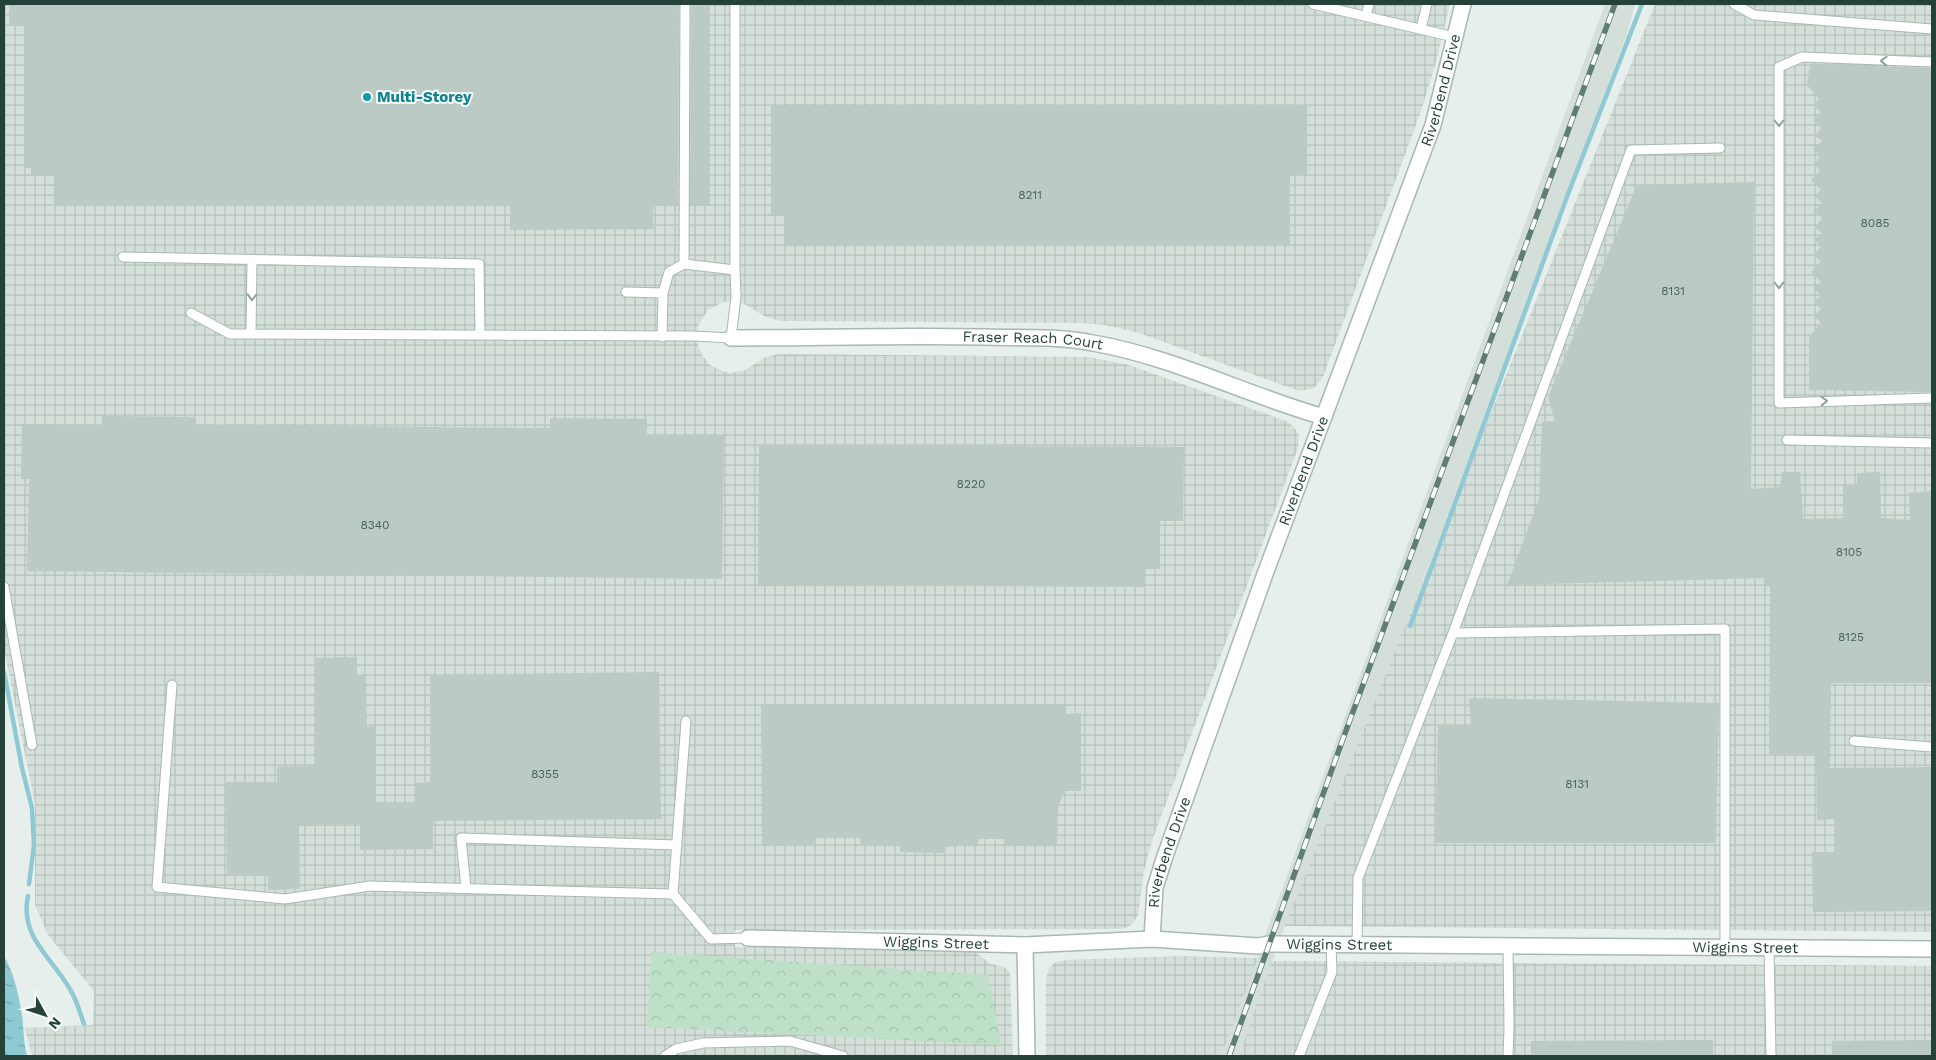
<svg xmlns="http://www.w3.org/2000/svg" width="1936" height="1060" font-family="'Work Sans',sans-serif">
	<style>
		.built { fill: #d4dfda }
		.industrial { fill: url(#industrial-grid) }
		.forest { fill: url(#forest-crowns) }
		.water { fill: url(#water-ripples) }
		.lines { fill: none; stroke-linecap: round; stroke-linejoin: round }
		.stream { stroke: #8ec9d4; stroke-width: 4.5 }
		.building { fill: #bbcac4 }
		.lane-casing { stroke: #a8b8b2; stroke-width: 11 }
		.street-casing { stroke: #a8b8b2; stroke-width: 18 }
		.lane { stroke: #fff; stroke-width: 9 }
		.street { stroke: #fff; stroke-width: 15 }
		.rail-casing { stroke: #5f7d75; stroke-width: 5.5 }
		.rail { stroke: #f7fbf9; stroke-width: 4; stroke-dasharray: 11; stroke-linecap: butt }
		.oneway { stroke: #92a09c }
		.culture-dot { fill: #0f9aa8; stroke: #f7fbf9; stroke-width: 2 }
		.labels { text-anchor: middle; stroke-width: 4; stroke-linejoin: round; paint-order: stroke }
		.number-label { font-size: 12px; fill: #4a645c }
		.street-label { font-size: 15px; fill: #24423a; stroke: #f7fbf9 }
		.culture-label { font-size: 15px; font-weight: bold; fill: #0d838f; stroke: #f7fbf9; text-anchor: start }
	</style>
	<defs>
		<pattern id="industrial-grid" width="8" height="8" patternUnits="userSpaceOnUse" patternTransform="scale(1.25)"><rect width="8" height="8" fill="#d4dfda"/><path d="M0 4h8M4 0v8" fill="none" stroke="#b6c1bc"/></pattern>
		<pattern id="forest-crowns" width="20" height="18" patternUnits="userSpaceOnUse" patternTransform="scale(1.25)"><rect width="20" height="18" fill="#bfe0c8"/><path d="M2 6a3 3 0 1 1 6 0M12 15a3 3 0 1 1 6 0" fill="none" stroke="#a4c1ad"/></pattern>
		<pattern id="water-ripples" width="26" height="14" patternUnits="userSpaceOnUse" patternTransform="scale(1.25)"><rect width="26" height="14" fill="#8ec9d4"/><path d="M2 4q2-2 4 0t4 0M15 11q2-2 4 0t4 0" fill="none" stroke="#74a5ad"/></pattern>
	</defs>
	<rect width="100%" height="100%" fill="#e6efeb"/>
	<!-- built -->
	<path class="built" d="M1605,4h30l-7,27 -300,806 -43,89 -46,130h-18z"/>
	<!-- industrial -->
	<path class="industrial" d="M4,4h1446l-14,58 -16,52 -97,263 -10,12 -14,2 -160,-58 -34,-8 -23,-2 -301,-2 -15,-4 -22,-13 -14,-3 -9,2 -13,7 -10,16 -2,13 6,16 8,10 12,6 8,2 15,-3 21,-13 13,-3 310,3 40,8 157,56 8,6 3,5 2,4 -1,12 -145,390 -9,33 -6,44 -5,8 -7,5 -6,1 -385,1v17l235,1 21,16 13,3 6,5 3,84h-981l-7,-28 68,-3 1,-34 -46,-56 -13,-30v-101l-31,-155z
		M1655,4h277v928l-647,-6z
		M1180,956l78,2 -37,98h-175v-77l3,-11 7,-6 9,-2z
		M1272,961l660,5v90h-693z"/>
	<!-- forest -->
	<path class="forest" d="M651,952l337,23 13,70 -354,-18z"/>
	<!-- water -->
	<path class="water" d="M4,956c9,15 14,36 17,53 3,16 2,32 6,47h-23z"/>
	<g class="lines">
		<!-- stream -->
		<path class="stream" d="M1410,626l158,-432 74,-190
			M4,672l18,96 10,40 2,37 -5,39
			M28,896c-9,42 26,63 43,95 6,10 9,22 13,33"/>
	</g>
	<!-- building -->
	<path class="building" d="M9,4h670l-1,201h-25v24l-143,1v-24h-456v-30h-23v-8h-7l1,-143h-16z
		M691,4h19v201h-20z
		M1810,64l122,4v324l-123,-2v-53l12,-14 -7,-7 7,-7 -7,-7 7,-6 -7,-8 7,-6 -10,-10 10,-10 -7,-7 7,-9 -7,-6 8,-7 -7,-6 7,-9 -8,-7 8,-8 -7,-7 6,-6 -10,-10 9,-10 -6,-6 6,-8 -7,-7 9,-8 -7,-5 6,-8 -7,-8 7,-8 -8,-7 6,-6 -12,-14z
		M1307,105v69h-17v70l-506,1v-30h-13v-109z
		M1754,182l-3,307 29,-2 2,-15h18l3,47 40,-1v-32h14v-13l23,-1 1,46 29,2 -1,-27 23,-2v192h-101l-1,85 102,-1v144l-119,1 -1,-60h22v-33l-17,1 -1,-66h-47l1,-169h-5v-7l-258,7 32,-86 3,-77 13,-1 -7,-24 89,-212z
		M102,416l94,1v8l354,3v-10l97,1v16l77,1 -2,143 -695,-8 2,-92h-8l1,-55 80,1z
		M759,445l425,2 -1,74h-23v48h-15l-1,18 -386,-2z
		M357,657v19h9l1,51 9,-1v76h40v-19l14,-1v-107l229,-3 2,147 -228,2v28l-73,1v-26l-61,1 1,64 -32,1v-14h-41l-1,-94h51v-15l39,-1 -1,-108z
		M1469,698l250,5 -3,140h-281l3,-117h33z
		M761,704h305v10l15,-1v78h-17l-6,17 -1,37h-51l-2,-6h-26v6l-34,2v6l-44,-1v-7l-39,1 -1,-8h-46l-1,8 -51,-1z
		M1713,1040v16h-182v-15z
		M1932,1040v16h-100v-15z"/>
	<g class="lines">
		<!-- lane casing -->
		<g class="lane-casing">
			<path id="lane" d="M1313,4l141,33
				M1734,4l20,11 178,14
				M1366,16l3,-12
				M1421,29l6,-25
				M1932,62l-130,-5 -23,10v336l153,-5
				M123,257l356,7 1,71
				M684,264l1,-260
				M626,292l37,1
				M191,313l39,21 463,2 38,2 5,-41 -1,-27v-266
				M251,334l1,-74
				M662,337l1,-44 6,-21 15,-8 51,6
				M1787,440l145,3
				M4,587l28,158
				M1453,633l178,-483 89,-2
				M172,685l-15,202 128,12 85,-13 303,8
				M686,721l-13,173 38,45 37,-1
				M1854,741l78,6
				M466,888l-5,-50 216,7
				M1357,946l1,-68 95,-245 272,-4v318
				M1769,948l2,108
				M665,1056l11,-7 27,-6 87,-2 53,15
				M1299,1056l33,-84 -1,-27
				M1508,1056l1,-28 -1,-81"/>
		</g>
		<!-- street casing -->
		<g class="street-casing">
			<g id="street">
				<path id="s1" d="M731,338c84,0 169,-3 253,-1 36,1 74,-1 109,6 80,14 153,52 231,74"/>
				<path id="s2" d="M748,938l277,7 127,-6 106,7 11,-2 663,5"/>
				<path id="s3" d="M1152,939l3,-51 9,-29 101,-285 168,-449 30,-121"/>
				<path d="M1025,945l2,111"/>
			</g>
		</g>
		<!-- lane -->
		<use href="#lane" class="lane"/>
		<!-- street -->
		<use href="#street" class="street"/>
		<!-- rail casing -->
		<g class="rail-casing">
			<path id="rail" d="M1229,1056l115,-320 271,-732"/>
		</g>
		<!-- rail -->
		<use href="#rail" class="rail"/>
	</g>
	<!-- one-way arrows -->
	<defs><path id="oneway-chevron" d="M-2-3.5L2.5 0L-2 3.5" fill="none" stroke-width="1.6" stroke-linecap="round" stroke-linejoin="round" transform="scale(1.25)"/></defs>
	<g class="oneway">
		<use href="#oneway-chevron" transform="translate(1884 61) rotate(-178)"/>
		<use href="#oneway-chevron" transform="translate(1779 123) rotate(90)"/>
		<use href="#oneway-chevron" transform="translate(1779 285) rotate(90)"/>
		<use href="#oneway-chevron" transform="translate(252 297) rotate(91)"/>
		<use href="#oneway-chevron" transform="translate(1824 401) rotate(-2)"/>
	</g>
	<!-- markers -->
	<circle class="culture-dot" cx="367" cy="97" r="5"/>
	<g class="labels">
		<!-- number labels -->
		<g class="number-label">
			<text x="1030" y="199">8211</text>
			<text x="1875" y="227">8085</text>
			<text x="1673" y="295">8131</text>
			<text x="971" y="488">8220</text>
			<text x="375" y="529">8340</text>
			<text x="1849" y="556">8105</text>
			<text x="1851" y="641">8125</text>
			<text x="545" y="778">8355</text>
			<text x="1577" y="788">8131</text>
		</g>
		<!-- street labels -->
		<g class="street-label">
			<text dy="5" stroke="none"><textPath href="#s3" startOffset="899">Riverbend Drive</textPath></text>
			<text dy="5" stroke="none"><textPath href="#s1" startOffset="302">Fraser Reach Court</textPath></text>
			<text dy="5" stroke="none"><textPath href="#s3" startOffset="494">Riverbend Drive</textPath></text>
			<text dy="5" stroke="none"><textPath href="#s3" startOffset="89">Riverbend Drive</textPath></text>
			<text dy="5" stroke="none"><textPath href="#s2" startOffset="188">Wiggins Street</textPath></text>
			<text dy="5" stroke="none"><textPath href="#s2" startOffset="592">Wiggins Street</textPath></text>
			<text dy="5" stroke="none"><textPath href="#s2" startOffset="998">Wiggins Street</textPath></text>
		</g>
		<!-- culture labels -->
		<g class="culture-label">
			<text x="377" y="102">Multi-Storey</text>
		</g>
	</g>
	<!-- border -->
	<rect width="1936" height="1060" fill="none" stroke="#24423a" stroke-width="10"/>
	<!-- north arrow -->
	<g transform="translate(45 1015) rotate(130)" stroke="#f7fbf9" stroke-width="4" paint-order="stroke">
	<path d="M0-4L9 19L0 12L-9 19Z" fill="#24423a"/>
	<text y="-8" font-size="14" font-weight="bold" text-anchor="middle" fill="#24423a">N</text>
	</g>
</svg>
